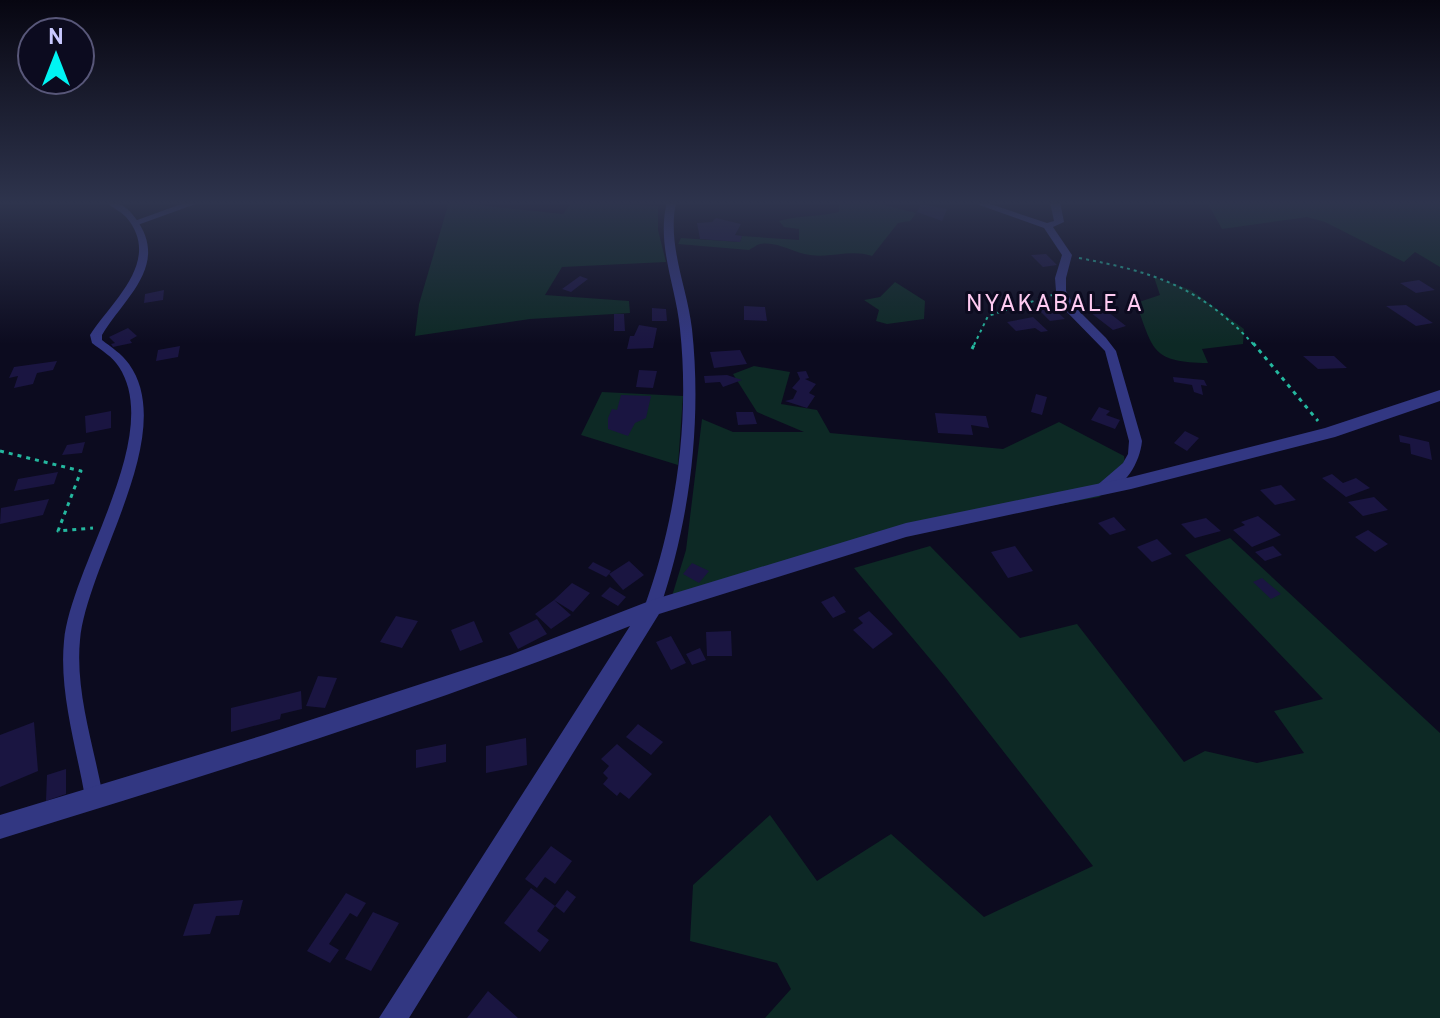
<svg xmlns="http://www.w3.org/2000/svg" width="1440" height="1018" font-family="Overpass,sans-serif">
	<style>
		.green { fill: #0d2925 }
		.building { fill: #1a1541 }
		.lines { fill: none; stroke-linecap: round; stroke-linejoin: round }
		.path-far1 { stroke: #24b89f; stroke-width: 2; stroke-dasharray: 3 4; stroke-linecap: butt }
		.path { stroke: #24b89f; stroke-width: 3; stroke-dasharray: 4 5; stroke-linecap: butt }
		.service { stroke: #323782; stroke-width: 5 }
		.minor { fill: #323782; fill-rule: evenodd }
		.tertiary { fill: #323782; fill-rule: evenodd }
		.labels { text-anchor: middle; stroke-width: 6; stroke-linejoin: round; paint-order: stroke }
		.far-quarter-label { font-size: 24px; letter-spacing: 2px; fill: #ffcbf1; stroke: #0c0b1f }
	</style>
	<rect width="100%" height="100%" fill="#0c0b1f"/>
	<!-- green -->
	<path class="green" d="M449,202l114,12 9,-12 86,4v24l8,32 -104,5 -17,28 84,6 1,12 -100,6 -115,17 4,-32z
		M839,202h33l44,11 -6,8 -12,2 -26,33c-21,-7 -40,2 -62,-1 -17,-2 -32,-14 -50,-11 -4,1 -7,4 -11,6l-71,-6 3,-6 59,4 2,-6 57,4v-11l-15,-2 -5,-6c21,-6 39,-4 60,-9z
		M1222,202h218v65l-25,-15 -11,10 -79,-40 -18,-5 -85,12 -14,-25z
		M1154,277l37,13 53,39 -1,15 -41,5 6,14c-56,-1 -54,-11 -72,-60l24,-8z
		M895,282l30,19 -1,18 -37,5 -11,-3 3,-11 -15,-10 16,-3z
		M754,366l36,6 -9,32 36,6 13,23 173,16 56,-27 65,34 2,16 -27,25 -185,33 -240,78 -5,-2 17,-56 16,-131 31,13h71l-47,-20 -24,-38z
		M602,392l81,4 -5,69 -97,-30z
		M1230,538l210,195v285h-675l26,-29 -14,-26 -87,-22 3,-56 77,-70 47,66 74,-47 93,83 109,-51 -147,-188 -92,-110 76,-22 90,92 57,-14 107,138 21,-11 52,12 47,-10 -30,-42 49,-12 -138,-144z"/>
	<!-- building -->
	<path class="building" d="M921,204l26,5 -5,12 -25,-9z
		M716,218l25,6 -6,11 7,1 -2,6 -40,-3 -3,-16 15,-1z
		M1046,254l11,11 -14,2 -12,-12z
		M580,276l8,3 -17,13 -9,-3z
		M1419,280l16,10 -19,3 -16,-10z
		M164,290l-1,10 -19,3 1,-9z
		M1099,305l27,21 -13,4 -27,-21z
		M1406,305l27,18 -17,3 -30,-20z
		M744,306l21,1 2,14 -23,-1z
		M1052,307l13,12 -15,2 -12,-12z
		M652,308l14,1 1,12h-15z
		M614,314h10l1,17h-11z
		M1033,317l15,14 -7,1 -6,-4 -19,3 -9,-9z
		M639,325l18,3 -4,20 -26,1 3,-13h4z
		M128,328l9,8 -7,4 2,3 -19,4 -2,-3 4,-1 -6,-6z
		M180,346l-2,11 -22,4 2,-11z
		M740,350l7,14 -33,4 -4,-16z
		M1303,356h31l13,12 -29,1z
		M57,361l-4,9 -16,3 -4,11 -19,4 4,-12 -9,2 5,-11z
		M639,370l18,1 -4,17 -17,-1z
		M806,371l3,7 -4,1 11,5 -7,9 6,3 -8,12 -22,-7 8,-2 4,-8 -5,-3 8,-9 -3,-7z
		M727,375l15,5 -19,7 -3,-5 -15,1 -1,-7z
		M1173,377l31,3 3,6 -6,-1 2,10 -9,-3 -2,-7 -18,-3z
		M1036,394l11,3 -5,18 -11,-3z
		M621,395l30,1 -5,22 -11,5 -7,13 -20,-7v-11l4,-9 5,1z
		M1099,407l11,4 -4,4 14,5 -5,9 -24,-9z
		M111,411v17l-25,5 -1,-17z
		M736,412h17l4,12 -19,1z
		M935,413l51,3 3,12 -18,-3 2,10 -35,-2z
		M1185,431l14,7 -12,13 -13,-8z
		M1399,435l30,7 3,18 -21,-6 -1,-10 -10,-2z
		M85,442l-3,11 -20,2 5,-10z
		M58,472l-4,12 -40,7 4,-12z
		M1332,474l11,9 13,-5 14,10 -24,9 -24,-19z
		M1281,485l15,15 -21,5 -15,-15z
		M1374,497l14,13 -25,6 -15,-14z
		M49,499l-6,16 -43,9 1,-16z
		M1258,516l23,19 -29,12 -19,-17 12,-5 -4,-3z
		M1114,517l12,13 -16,5 -12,-12z
		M1206,518l15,13 -26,7 -14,-14z
		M1368,530l20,14 -13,8 -20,-15z
		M1157,539l15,15 -20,8 -15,-15z
		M1015,546l18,25 -25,7 -17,-26z
		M1273,546l9,9 -17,6 -10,-9z
		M629,561l15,14 -21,15 -14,-16 -3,3 -18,-9 5,-6 18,9 -2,3z
		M692,563l17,8 -10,12 -16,-9z
		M1262,578l19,16 -10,5 -18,-17z
		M572,583l18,10 -17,19 -19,-12z
		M610,587l16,10 -8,9 -17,-10z
		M834,596l12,16 -13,6 -12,-16z
		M554,600l17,15 -20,14 -16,-15z
		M869,611l24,23 -20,15 -20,-19 10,-7 -5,-5z
		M396,616l22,5 -16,27 -22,-6z
		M537,619l10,15 -29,15 -9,-16z
		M474,621l9,21 -23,9 -9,-21z
		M731,631l1,25h-25l-1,-24z
		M671,636l15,27 -15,7 -15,-28z
		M700,648l6,12 -14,5 -6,-11z
		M318,676l19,2 -12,30 -19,-2z
		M301,691l1,18 -21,5 -1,5 -49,13v-24z
		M34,722l4,49 -38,16v-52z
		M638,724l25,18 -12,13 -25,-18z
		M526,738l1,27 -41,8v-27z
		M446,744v18l-30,6v-18z
		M617,744l35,30 -23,25 -9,-7 -3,4 -14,-12 5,-6 -5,-5 6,-7 -8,-7z
		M66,769v25l-20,7 1,-26z
		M551,846l21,15 -17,23 -10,-7 -8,11 -12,-9z
		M531,888l24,18 -18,25 12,9 -9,12 -36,-29z
		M567,890l9,7 -12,16 -9,-7z
		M346,893l20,10 -9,14 -7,-4 -21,31 10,6 -9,13 -23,-12z
		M243,900l-4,15 -23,1 -6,18 -27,2 11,-32z
		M373,912l26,11 -28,48 -26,-12z
		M488,991l30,27h-51z"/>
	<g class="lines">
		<!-- path-far1 -->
		<path class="path-far1" d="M1079,258c75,14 122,29 175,87
			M974,345l14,-29 64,-21"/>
		<!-- path -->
		<path class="path" d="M1253,343l65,78
			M972,349l3,-6
			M0,451l81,20 -23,60 35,-3"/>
		<!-- service -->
		<path class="service" d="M136,223l58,-21"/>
		<!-- minor -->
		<path class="minor" d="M105,202c14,-1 23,5 31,17 34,46 -12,79 -34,116v5c9,7 20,14 27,24 50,70 -42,199 -49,276 -5,52 14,106 23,157l-2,6 -7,3 -7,-3 -2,-6c-9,-51 -26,-105 -21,-156 7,-75 100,-205 55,-274 -6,-10 -18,-17 -27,-24l-2,-8c22,-34 73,-75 36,-118 -6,-6 -14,-10 -21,-15z
			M667,202h9c-9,44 11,84 16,127 10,93 -2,191 -32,279l-2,5 -6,1 -6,-1 -2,-5c32,-88 46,-186 36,-279 -4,-43 -24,-84 -13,-127z
			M971,202h13l63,21 7,-2 -4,-19h10l4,20 -11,5 19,28 -6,23v13l8,15 32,32 10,13 26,90c-2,22 -19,53 -45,49l-2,-3 28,-24 5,-9 1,-13 -24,-90 -40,-41 -9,-19 -1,-13 7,-23 -18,-27z"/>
		<!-- tertiary -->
		<path class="tertiary" d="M1440,390v11l-105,36 -204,52 -225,48 -247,77 -250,404h-30l251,-392c-206,83 -418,147 -630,213v-24l264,-80 246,-80 142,-55 254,-77 225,-46 194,-49z"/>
	</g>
	<!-- sky -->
	<linearGradient id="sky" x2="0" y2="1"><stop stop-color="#070611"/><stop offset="0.59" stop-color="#2e344d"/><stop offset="1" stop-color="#2e344d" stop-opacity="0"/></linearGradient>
	<rect width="1440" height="344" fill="url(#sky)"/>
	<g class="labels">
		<!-- far-quarter labels -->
		<g class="far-quarter-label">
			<text x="1055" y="311">NYAKABALE A</text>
		</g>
	</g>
	<!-- north arrow -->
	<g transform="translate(56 56)"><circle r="38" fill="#0c0b1f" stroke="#585779" stroke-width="2"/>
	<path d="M0-6L14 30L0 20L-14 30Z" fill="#00f4f3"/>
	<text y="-12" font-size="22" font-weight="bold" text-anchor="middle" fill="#c9c9ff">N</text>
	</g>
</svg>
